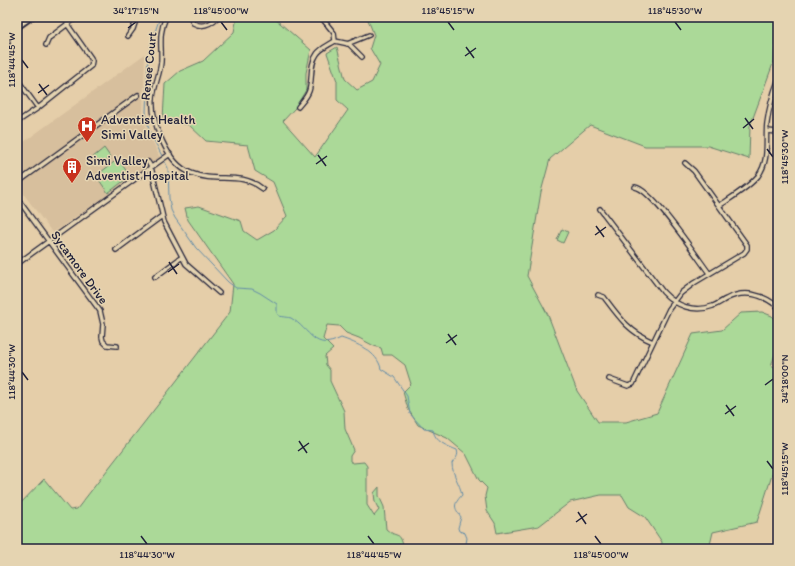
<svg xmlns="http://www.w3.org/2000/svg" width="795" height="566" font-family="Itim,sans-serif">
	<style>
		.built { fill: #d7bf9d }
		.green { fill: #abd998; stroke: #667e6a }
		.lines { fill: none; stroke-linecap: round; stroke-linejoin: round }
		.stream { stroke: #638ca8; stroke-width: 1 }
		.street-casing { stroke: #22223b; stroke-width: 6 }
		.secondary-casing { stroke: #22223b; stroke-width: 8 }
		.street { stroke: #e5d4b1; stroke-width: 3.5 }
		.secondary { stroke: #e5d4b1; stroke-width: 4.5 }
		.ticks { fill: none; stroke: #22223b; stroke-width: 1.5 }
		.labels { text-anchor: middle; stroke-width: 3; stroke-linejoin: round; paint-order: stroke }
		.street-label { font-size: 13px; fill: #22223b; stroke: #e5d4b1 }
		.poi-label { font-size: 13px; fill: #22223b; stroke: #e5d4b1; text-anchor: start }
		.neatline { fill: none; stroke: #22223b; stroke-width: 1.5 }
		.ticks-label { font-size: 10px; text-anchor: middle; fill: #22223b }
	</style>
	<rect width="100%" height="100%" fill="#e5cea9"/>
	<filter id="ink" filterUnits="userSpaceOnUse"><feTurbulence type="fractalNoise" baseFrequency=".025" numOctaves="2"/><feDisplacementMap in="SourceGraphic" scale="8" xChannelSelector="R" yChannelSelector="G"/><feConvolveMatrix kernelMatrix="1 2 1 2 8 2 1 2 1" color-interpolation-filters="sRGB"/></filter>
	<g filter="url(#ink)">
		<!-- built -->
		<path class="built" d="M145,54l-2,58 3,15 14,31 -106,74 -3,-1 -34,-46v-38z"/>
		<!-- green -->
		<path class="green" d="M237,17h36l38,33 -5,23v17l-11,18 -12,13 32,36 33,-47 -11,-10v-19l-10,-28 10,-6 8,32 12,11 15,-8 8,-17 -10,-17 4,-13 -7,-18h409l-2,44 -24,65 -1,33 -41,-13h-63l-55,-21 -40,34 -9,33 -14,84 21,39 29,76 21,31h28l31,-9 36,-79 29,-4 19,-17 21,-1 10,4 6,6v23l-7,21 7,4v95l-4,4 -17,53 -44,10 -4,17h-48l1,-7 -17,-25 -16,-10 -7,-12h-21l-31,7 -31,24 -42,7 -2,-10 -8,-12 -2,-15 2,-8 -8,-8 -13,-26 -19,-16 -29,-13 -10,-16 -5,-17 8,-8 -6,-19 -13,-10h-9l-2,-7 -7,-2 -15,-8 -13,-5 -7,-7 -12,-1 -4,14 10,10 -8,7 1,9 4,5v11l14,30 1,18 9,21 -4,6v5l3,2 11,-1 3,4v39l7,11 5,-6 -4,-8 -1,-9 5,-6v9l5,11 2,22c13,11 13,0 18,20h-387v-42l27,-28 26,31 7,-1 153,-197 3,-28 -45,-64 -3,-12 14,-2 42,15 3,10 13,9 17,-10 13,-14 -14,-34 -18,-11 -7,-26 -42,-4 -17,-16 -26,-6 2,-35 15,-13 23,-10 31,-29z
			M104,148l7,10 -9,6 -8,-1 -2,-5z
			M118,159l12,17 -22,17 -11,-16v-2z
			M562,229l6,3 -5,11 -6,-3z"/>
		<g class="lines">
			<!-- stream -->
			<path class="stream" d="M160,17l-10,30 -2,10 -2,55 3,18 19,38 1,30 2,12 4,8 21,30 32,34 8,6 16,1 8,4 17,11v9l2,3c4,1 9,1 12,2 20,12 23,34 50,20 15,5 37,14 40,31l13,8 13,19 3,18 14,15 9,1c2,12 14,16 24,20 2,6 -1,8 -5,13 0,12 8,20 10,32 -9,10 -8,12 -1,22l-3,11 1,3 6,2 2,5 -2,11"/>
			<!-- street casing -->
			<g class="street-casing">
				<path id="street" d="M166,17c-8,18 -4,27 -5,45 -1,12 -7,24 -8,36 -2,24 14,66 38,75 27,11 48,-3 72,16
					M191,17l2,6c9,5 18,1 25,-6
					M321,17l13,16 1,8 14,3 13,13
					M128,36l5,-7 4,-12
					M347,44l22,-9
					M46,45l3,-7 28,-21
					M17,79l21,29
					M298,107c4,-5 9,-10 11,-16 4,-12 0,-26 8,-37 4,-6 12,-9 18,-13
					M17,122l21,-14 53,-42 1,-5 -1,-3 -24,-34
					M767,131l11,1
					M148,162l3,5 13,55 22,42 33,29
					M17,183l121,-88
					M635,187c17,2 62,70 74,86
					M17,198l83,113 3,13 -1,13 1,4 4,4 10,1
					M719,206c13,-9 29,-18 39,-30 12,-16 7,-35 9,-53 2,-15 6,-29 11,-42
					M600,209l63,83c13,14 31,21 50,14 5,-2 9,-5 13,-7 18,-10 37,-5 52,8
					M116,250l46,-34
					M17,264l143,-103 10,-7
					M155,277l27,-20
					M598,295l6,2c15,20 25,35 49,45
					M609,379l19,7 5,-2 36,-75 12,-16 13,-10 50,-30 3,-4v-4l-53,-74 -9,-8"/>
			</g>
			<!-- secondary casing -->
			<g class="secondary-casing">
				<path id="secondary" d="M17,27l14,-10"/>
			</g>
			<!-- street -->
			<use href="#street" class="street"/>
			<!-- secondary -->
			<use href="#secondary" class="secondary"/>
		</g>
	</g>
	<!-- ticks -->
	<path class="ticks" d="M221,22l6,8M448,22l6,8M675,22l6,8M128,28l8,-6M466,47l8,11M465,56l11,-8M22,60l6,8M39,84l8,11M38,93l11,-8M745,118l8,11M743,128l11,-9M767,149l6,8M318,155l8,11M316,164l11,-8M596,226l8,11M595,235l11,-8M169,262l8,12M168,272l11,-8M448,334l8,11M446,343l11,-8M22,372l6,8M765,385l8,-6M726,405l8,11M725,414l11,-8M299,441l8,12M298,451l11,-8M767,461l6,8M578,512l8,12M576,522l11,-8M141,536l6,8M368,536l6,8M595,536l6,8"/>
	<!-- icons -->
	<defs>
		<g id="hospital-pin" transform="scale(1)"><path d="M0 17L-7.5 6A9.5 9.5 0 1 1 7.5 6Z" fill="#c8321e" stroke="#e5d4b1"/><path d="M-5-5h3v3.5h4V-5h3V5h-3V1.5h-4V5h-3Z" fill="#fff"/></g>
		<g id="building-pin" transform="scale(1)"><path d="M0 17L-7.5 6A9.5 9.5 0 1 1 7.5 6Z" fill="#c8321e" stroke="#e5d4b1"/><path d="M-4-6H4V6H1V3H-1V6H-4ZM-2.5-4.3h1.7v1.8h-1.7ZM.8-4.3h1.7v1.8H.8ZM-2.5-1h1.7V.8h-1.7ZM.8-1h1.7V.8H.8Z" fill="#fff"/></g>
	</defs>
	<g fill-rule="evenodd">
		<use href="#hospital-pin" x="87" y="126"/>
		<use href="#building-pin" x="72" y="167"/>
	</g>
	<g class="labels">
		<!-- street labels -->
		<g class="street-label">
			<text transform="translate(148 66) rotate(-84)" y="5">Renee Court</text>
			<text transform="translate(80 267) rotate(54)" y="5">Sycamore Drive</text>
		</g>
		<!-- poi labels -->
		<g class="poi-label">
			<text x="101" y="124">Adventist Health<tspan x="101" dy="15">Simi Valley</tspan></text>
			<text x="86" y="165">Simi Valley<tspan x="86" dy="15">Adventist Hospital</tspan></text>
		</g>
	</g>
	<!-- margin -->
	<rect width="795" height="566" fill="none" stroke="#e5d4b1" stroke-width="44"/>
	<rect x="22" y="22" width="751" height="522" class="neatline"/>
	<g class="ticks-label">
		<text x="136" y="14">34°17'15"N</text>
		<text x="221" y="14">118°45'00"W</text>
		<text x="448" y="14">118°45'15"W</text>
		<text x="675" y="14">118°45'30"W</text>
		<text transform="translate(11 60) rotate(-90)" y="4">118°44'45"W</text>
		<text transform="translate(784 157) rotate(-90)" y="4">118°45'30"W</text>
		<text transform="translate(11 372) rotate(-90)" y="4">118°44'30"W</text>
		<text transform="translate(784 379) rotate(-90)" y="4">34°18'00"N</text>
		<text transform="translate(784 469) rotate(-90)" y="4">118°45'15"W</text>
		<text x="147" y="558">118°44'30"W</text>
		<text x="374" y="558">118°44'45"W</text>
		<text x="601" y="558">118°45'00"W</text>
	</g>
</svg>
